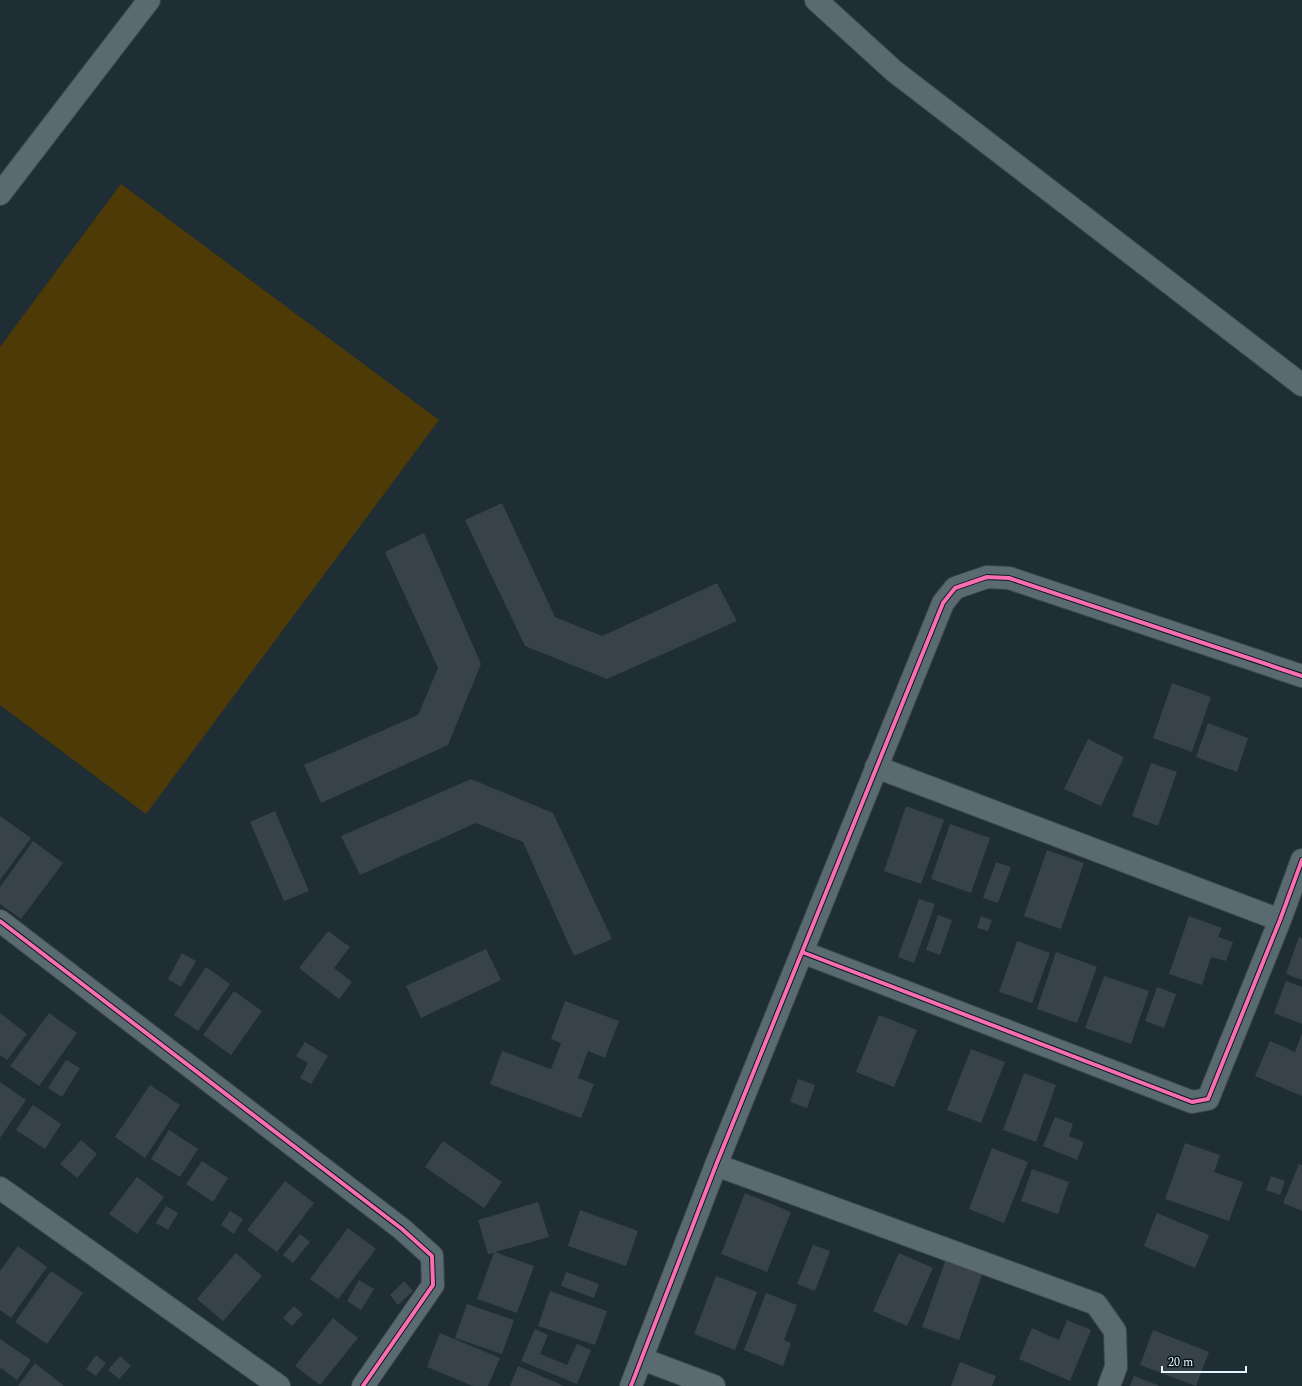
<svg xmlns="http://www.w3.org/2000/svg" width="1302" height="1386" font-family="Spectral,serif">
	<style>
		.green { fill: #4e3a07 }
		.building { fill: #374348 }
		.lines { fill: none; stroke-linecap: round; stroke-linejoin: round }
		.minor-casing { stroke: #3d494e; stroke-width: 24 }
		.minor { stroke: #5a6a71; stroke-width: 22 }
		.cycleway-casing { stroke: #0c171c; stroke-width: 6 }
		.cycleway { stroke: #f96db3; stroke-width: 4 }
	</style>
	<rect width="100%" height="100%" fill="#1f2e34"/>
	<!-- green -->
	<path class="green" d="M121,184l318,236 -293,394 -146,-109v-358z"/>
	<!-- building -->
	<path class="building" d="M502,503l53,114 47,19 115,-53 20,38 -130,58 -82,-33 -60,-126z
		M424,533l57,131 -33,81 -127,58 -17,-38 114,-50 20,-47 -53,-116z
		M1172,683l39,14 -19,55 -39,-14z
		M1208,723l40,15 -11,34 -41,-15z
		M1088,739l36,18 -23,49 -37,-17z
		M1151,763l26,9 -19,54 -26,-10z
		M471,779l82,34 59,126 -38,17 -51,-114 -47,-19 -116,52 -19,-39z
		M906,806l38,14 -23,64 -37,-13z
		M275,811l34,80 -25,10 -34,-79z
		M0,816l31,22 -31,42z
		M950,824l40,14 -19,55 -40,-14z
		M33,841l30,22 -42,56 -21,-15v-17z
		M1047,850l37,13 -23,66 -37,-13z
		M996,862l15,5 -13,36 -15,-5z
		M919,899l16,5 -21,59 -16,-6z
		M938,915l14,5 -12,35 -14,-5z
		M981,916l11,4 -4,11 -11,-3z
		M1189,916l33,12 -4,9 15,5 -7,19 -15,-4 -9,28 -33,-11z
		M328,931l22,16 -16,21 18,14 -13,17 -40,-31z
		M1299,937l3,1v42l-16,-6z
		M1017,941l33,12 -18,50 -33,-11z
		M486,949l15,31 -80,38 -15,-32z
		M1056,952l41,15 -20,56 -40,-14z
		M182,953l14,8 -15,26 -13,-8z
		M206,967l24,17 -32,47 -24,-16z
		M1104,976l45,15 -18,53 -46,-16z
		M1286,981l16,6v37l-28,-11z
		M1157,987l19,7 -12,34 -19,-7z
		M234,991l28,20 -31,44 -28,-20z
		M565,1001l54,20 -14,37 -17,-7 -10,27 16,6 -13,34 -91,-34 12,-33 49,18 10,-26 -10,-4z
		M0,1013l27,21 -20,26 -7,-5z
		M49,1013l28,20 -38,53 -29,-20z
		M879,1015l38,15 -23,57 -38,-15z
		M1302,1033v63l-47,-20 15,-35 25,11z
		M305,1042l23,14 -17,28 -11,-6 8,-15 -12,-7z
		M971,1049l34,13 -24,61 -34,-13z
		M66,1060l14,8 -18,29 -14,-9z
		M1024,1073l32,12 -20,57 -33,-12z
		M798,1079l17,6 -8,23 -17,-6z
		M0,1082l26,18 -26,38z
		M150,1085l30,20 -35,53 -30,-21z
		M33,1105l28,19 -16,25 -29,-19z
		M1055,1117l18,7 -4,12 15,6 -7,18 -34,-14z
		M169,1130l29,19 -18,28 -29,-18z
		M81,1140l16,14 -20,24 -17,-14z
		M443,1141l59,41 -18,26 -59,-41z
		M1185,1143l35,12 -6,17 29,10 -14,39 -64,-22z
		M992,1148l36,14 -24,61 -35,-14z
		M202,1161l26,17 -15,24 -27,-18z
		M1299,1164l3,1v46l-19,-8z
		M1032,1169l37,13 -11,32 -37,-13z
		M1271,1176l14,5 -5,14 -14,-5z
		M137,1177l27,20 -27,37 -28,-20z
		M285,1181l29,22 -37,49 -30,-22z
		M745,1193l46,19 -24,60 -46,-18z
		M538,1202l11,35 -54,15 39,14 -17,47 -40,-14 17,-46 -6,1 -10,-34z
		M166,1206l12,7 -10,17 -12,-7z
		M580,1210l58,21 -12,35 -58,-20z
		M230,1211l13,8 -9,15 -13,-9z
		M1157,1213l52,22 -14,33 -51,-22z
		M348,1228l28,21 -38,50 -28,-20z
		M300,1234l10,8 -17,21 -10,-8z
		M813,1245l17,6 -15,40 -18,-7z
		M18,1246l29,21 -36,51 -11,-8v-39z
		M236,1253l26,23 -39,45 -26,-22z
		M899,1253l34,15 -26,58 -34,-15z
		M946,1259l37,13 -24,68 -37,-13z
		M51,1271l32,22 -36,51 -32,-22z
		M566,1272l33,12 -5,14 -33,-12z
		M716,1276l41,16 -22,58 -41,-16z
		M359,1280l15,9 -13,21 -14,-9z
		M404,1281l9,10 -15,14 -8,-10z
		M550,1291l57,20 -12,34 -57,-19z
		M766,1293l31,12 -13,35 7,3 -8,23 -39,-16z
		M467,1304l47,16 -12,34 -47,-16z
		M294,1306l9,8 -11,12 -9,-8z
		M333,1318l25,20 -38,47 -25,-19z
		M1067,1320l24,10 -21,51 -51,-22 13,-31 27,12z
		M535,1329l13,6 -8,19 27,11 10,-21 14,6 -14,34 -56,-23z
		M1153,1330l56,22 -13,34 -56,-21z
		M440,1333l60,25 -12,28h-15l-46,-19z
		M0,1339l31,21 -14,20 -16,-12 -1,2z
		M96,1355l10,8 -10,13 -10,-7z
		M120,1356l11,10 -12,13 -11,-9z
		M960,1362l36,14 -4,10h-41z
		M35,1363l29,23h-46z
		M518,1366l46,20h-54z
		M1134,1376l26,10h-30z"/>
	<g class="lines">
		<!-- minor casing -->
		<g class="minor-casing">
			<path id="minor" d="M816,0l78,71 408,314
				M0,194l149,-194
				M876,767l404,153
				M0,921l402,308 30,27 1,29 -70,101
				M802,952l390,150 16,-3 72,-179 22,-60
				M716,1165l380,139 19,27 1,36 -7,19
				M0,1188l279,198
				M642,1359l72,27
				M631,1386l85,-221 227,-562 12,-15 32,-11 22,1 293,98"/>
		</g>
		<!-- minor -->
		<use href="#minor" class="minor"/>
		<!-- cycleway casing -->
		<g class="cycleway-casing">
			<path id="cycleway" d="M0,921l402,308 30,27 1,29 -70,101
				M802,952l390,150 16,-3 72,-179 22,-60
				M631,1386l85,-221 227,-562 12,-15 32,-11 22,1 293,98"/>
		</g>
		<!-- cycleway -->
		<use href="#cycleway" class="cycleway"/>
	</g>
	<!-- scale -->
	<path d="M1162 1366v6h84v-6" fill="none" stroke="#e6f5fd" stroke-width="2"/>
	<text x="1168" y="1366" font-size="12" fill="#e6f5fd" stroke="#0c171c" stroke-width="3" paint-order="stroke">20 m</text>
</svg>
